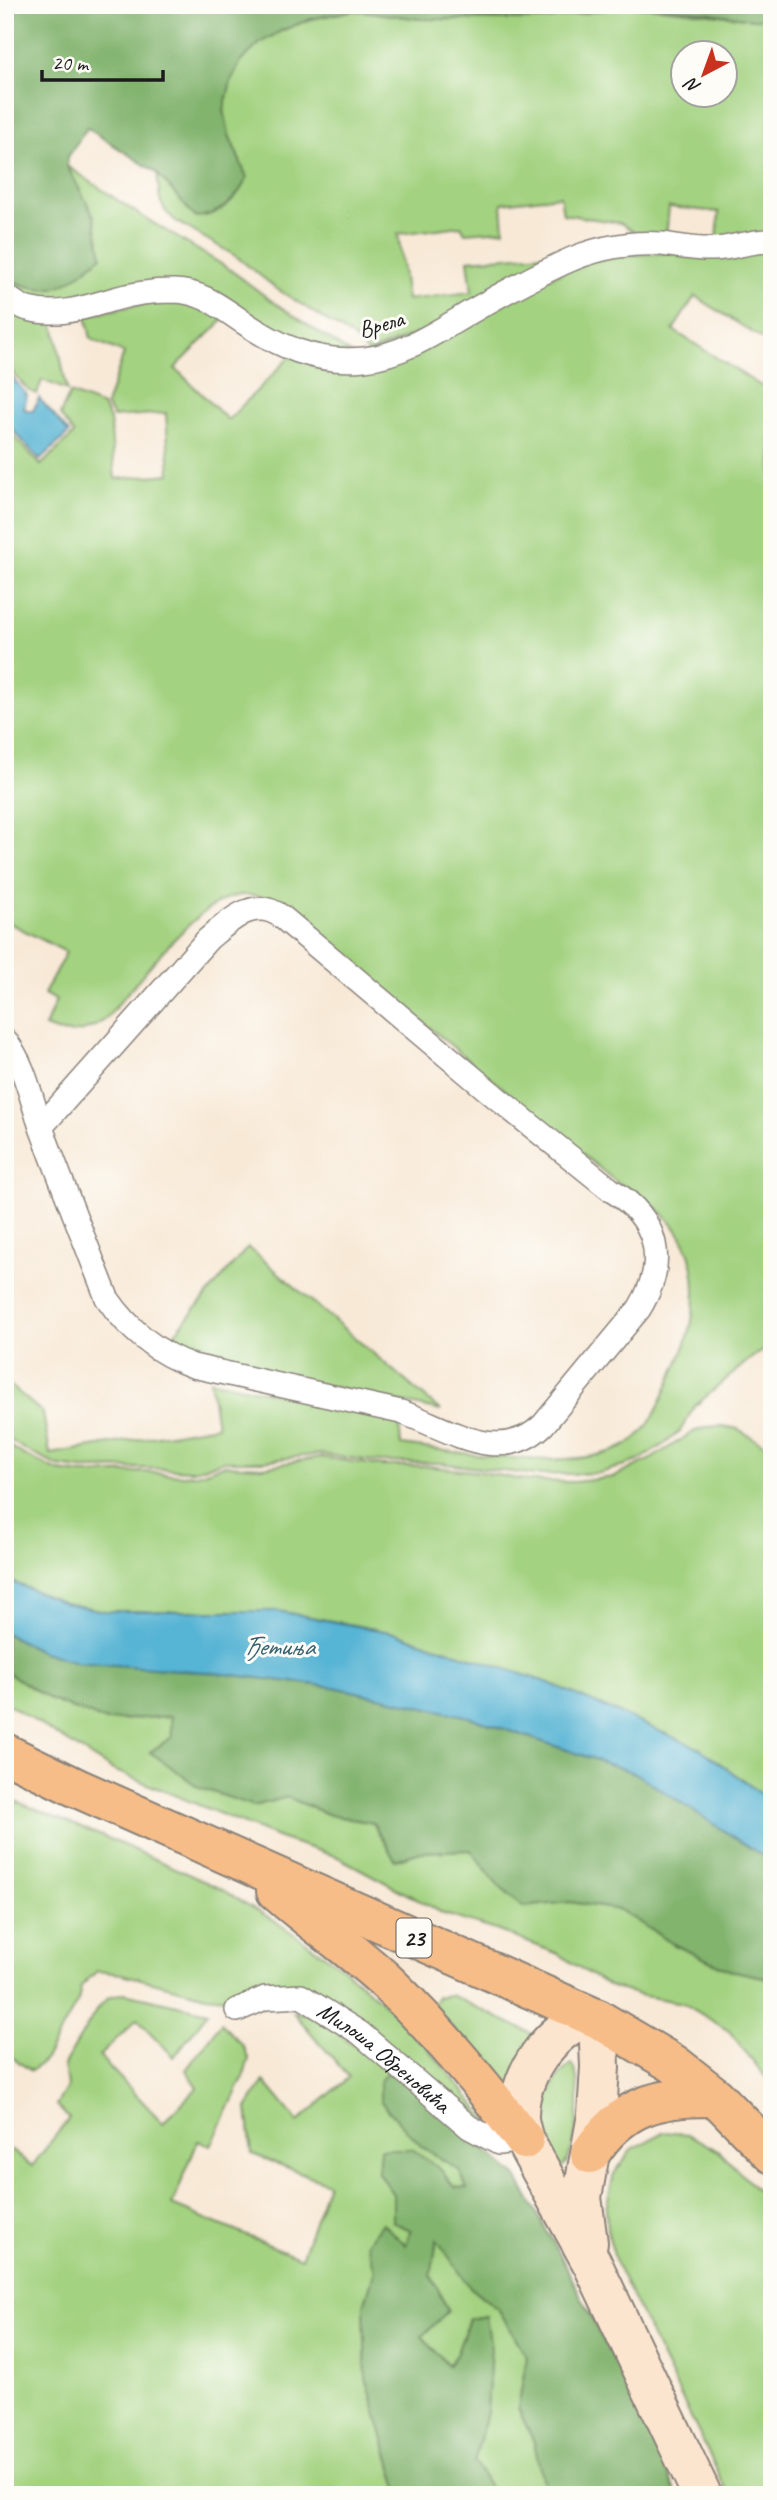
<svg xmlns="http://www.w3.org/2000/svg" width="777" height="2500" font-family="Caveat,sans-serif">
	<style>
		.green { fill: #a3d280; stroke: #60774e; stroke-width: 2; fill-rule: evenodd }
		.forest { fill: #82b46e; stroke: #4f6845; stroke-width: 2 }
		.water { fill: #56b4d4; stroke: #396878; stroke-width: 2 }
		.lines { fill: none; stroke-linecap: round; stroke-linejoin: round }
		.lane-casing { stroke: #8a827a; stroke-width: 26 }
		.secondary-casing { stroke: #8a827a; stroke-width: 42 }
		.primary-casing { stroke: #8a827a; stroke-width: 42 }
		.lane { stroke: #fff; stroke-width: 23 }
		.secondary { stroke: #fce5cf; stroke-width: 38 }
		.primary { stroke: #f7bd88; stroke-width: 38 }
		.labels { text-anchor: middle; stroke-width: 6; stroke-linejoin: round; paint-order: stroke }
		.shield { fill: #fdfcf7; stroke: #605f5e; stroke-width: 2 }
		.shield-label { font-size: 23px; font-weight: bold; fill: #1c1c1c }
		.street-label { font-size: 24px; fill: #1c1c1c; stroke: #fdfcf7 }
		.water-label { font-size: 26px; font-style: italic; fill: #36606f; stroke: #fdfcf7 }
	</style>
	<rect width="100%" height="100%" fill="#fdfcf7"/>
	<filter id="ink" filterUnits="userSpaceOnUse"><feTurbulence type="fractalNoise" baseFrequency=".0143" numOctaves="2"/><feDisplacementMap in="SourceGraphic" scale="14" xChannelSelector="R" yChannelSelector="G"/><feConvolveMatrix kernelMatrix="1 2 1 2 8 2 1 2 1" color-interpolation-filters="sRGB"/></filter>
	<filter id="wash" filterUnits="userSpaceOnUse"><feTurbulence type="fractalNoise" baseFrequency=".00686" numOctaves="4" result="noise"/><feDisplacementMap in="SourceGraphic" scale="28" xChannelSelector="R" yChannelSelector="G"/><feGaussianBlur stdDeviation="1.57" result="paint"/><feColorMatrix in="noise" values="0 0 0 0 0 0 0 0 0 0 0 0 0 0 0 0 0 1.4 0 .05"/><feComposite in="paint" operator="in"/></filter>
	<g filter="url(#wash)">
		<rect width="100%" height="100%" fill="#f8e9d7"/>
		<!-- green -->
		<path class="green" d="M624,6c50,0 98,13 148,13v215l-55,8 2,-30 -50,-5 -3,31 -30,-5 -16,-10 -57,-9 -3,-18 -58,7 2,27 -39,3 -4,-7 -63,8 9,66 65,-8 -4,-32 102,-8 -137,75 -65,26 -14,-15 -77,-49 -40,-32 -61,-36 -10,-9 -6,-12 -3,-27 38,44 52,-39 -18,-43 -5,-25 7,-29 10,-20 19,-18 23,-13 28,-11 44,-9 65,9 125,1zM682,52h42v42h-42z
			M67,166l73,49 88,53 41,31 82,55 -36,-3 -114,-60 -148,17 -35,-14 -13,-17 16,8 55,-100z
			M772,247v98l-77,-49 -22,34 99,63v951l-22,15 -55,47 -15,25 -14,12 -28,18 -38,12 -64,2 -97,-12 -60,-1 -59,-8 -57,7h-39l-30,9 -54,-2 -57,1 -25,-3 -31,-15 -22,-14v-56l38,32 7,41 167,-28 -7,-46 189,39 2,26c62,7 166,28 222,2 25,-12 36,-40 46,-64 7,-16 15,-32 20,-49 19,-73 -7,-120 -73,-152l-337,-279c-14,-6 -28,-10 -43,-7 -42,8 -102,90 -130,123 -21,15 -38,18 -61,8l11,-27 -12,-6 22,-42 -61,-31v-494l36,38 33,-31 -14,-19 10,-22 33,13 7,14 5,59 55,-5 -4,-61 -53,4 -7,-12 18,-52 -33,-14 -5,-24 93,-18 48,19 -52,52 53,52 63,-64 52,10 254,-109z
			M5,302l48,17 14,71 -25,-10 -5,14 -9,-4 -23,-26z
			M248,1247l193,164 -246,-55 -20,-8 -7,-7z
			M723,1426l15,3 34,20v353l-71,-53 -152,-66 -154,-50 -117,-22h-174l-40,-8 -59,-24v-136l19,12 34,16 25,3 60,-2 40,3 14,-1 27,-9 39,2 58,-10 61,9h43l56,6 49,9 45,1 39,-5 37,-18 42,-27 14,-5z
			M5,1671l46,29 55,21 65,-5 1,21 -22,15 104,54 33,-9 43,18 43,8 22,37 26,-8 50,-2 28,36 24,21 47,-5 50,8 55,35 54,25 35,7 8,5v103l-43,-54 -46,-28 -44,-8 -30,-9 -53,-33 -60,-23 -52,-16 -106,-57 -59,-19 -168,-69 -106,-67z
			M5,1797l107,43 107,48 53,31 66,45 70,60 85,103 -20,-8 -161,-127 -28,-8 -48,15 -30,-3 -84,-22 -25,-3 -16,15 -3,15 -34,60 -13,10 -26,-19z
			M124,1993l84,19 -34,45 -37,-38 -38,37 64,67 35,-36 -12,-17 35,-47 22,23 6,13 -7,21 -31,66 -13,-5 -26,64 129,53 27,-75 -76,-29 -5,-46 17,-27 34,41 51,-45 -56,-65 23,4 72,55 33,75 39,25 8,18 -14,-2 -14,-18 -62,4 15,21v28l18,8 -4,15 -40,-2 8,27 -11,36 2,71 34,118h-395v-349l27,20 37,-48 -13,-13 11,-18 -3,-22 33,-56 12,-12z
			M450,1995l87,41 -25,61 -80,-93 5,-7z
			M572,2064c12,17 6,92 -11,104 -4,-4 -9,-8 -12,-12 -16,-25 -2,-77 23,-92z
			M664,2132l24,2 32,18 52,54v289h-43l-112,-229 -10,-36 -1,-22 8,-34 18,-25z
			M437,2239l33,48 29,23 28,47 -9,51 16,34 12,53h-52l-20,-33 13,-50 3,-52 -4,-44 -17,3 -12,34 -9,13 -26,-30 26,-26 -17,-35z"/>
		<!-- forest -->
		<path class="forest" d="M5,5h767v14h-20l-69,-10 -59,-3 -79,14 -125,-1 -65,-9 -44,9 -28,11 -23,13 -19,18 -10,20 -7,29 5,25 18,43c-10,21 -28,39 -52,39l-38,-44 -70,-45 -19,29 -1,9 27,50 8,40c-36,30 -51,45 -97,21z
			M5,1633l35,18 294,36 135,30 166,56 137,89v120l-8,-5 -35,-7 -54,-25 -55,-35 -50,-8 -47,5 -24,-21 -28,-36 -50,2 -26,8 -22,-37 -43,-8 -43,-18 -33,9 -54,-18 -50,-36 22,-15 -1,-21 -65,5 -55,-21 -46,-29z
			M388,2071l21,14 108,92 41,74 74,145 46,99h-132l-12,-53 -16,-34 9,-51 -28,-47 -29,-23 -33,-47 -6,35 17,36 -26,25 26,30 9,-13 12,-34 17,-3 5,33 -4,63 -13,50 20,33h-94l-34,-118 -2,-71 11,-36 -8,-27 15,-20 24,22 5,-15 -18,-8v-28l-15,-21 2,-24h32l28,20 14,18 13,2 -7,-18 -39,-25 -41,-45v-20z"/>
		<!-- water -->
		<path class="water" d="M5,369l22,26 -3,14 9,2 6,-13 30,35 -29,27 -35,-39z
			M5,1579l59,24 40,8h174l117,22 154,50 152,66 71,53v60l-137,-89 -166,-56 -135,-30 -118,-14 -140,-11 -36,-11 -35,-18z"/>
	</g>
	<g filter="url(#ink)">
		<g class="lines">
			<!-- lane casing -->
			<g class="lane-casing">
				<g id="lane">
					<path d="M5,296c7,4 15,11 23,13 29,8 55,-1 83,-9 19,-6 42,-9 63,-9 28,1 44,14 66,29 38,26 76,44 124,39 40,-4 76,-29 110,-49 29,-17 59,-33 89,-47 30,-14 65,-21 98,-19 18,2 35,6 53,5 20,-1 38,-9 58,-8"/>
					<path d="M5,1040c21,26 26,60 37,90 21,56 43,112 65,168 22,32 49,55 86,68l208,46c47,16 98,55 142,13l96,-116c29,-47 20,-90 -28,-119l-114,-92 -215,-181c-28,-21 -51,3 -74,22l-167,188"/>
					<path id="s1" d="M237,2010l28,-12 36,-2 59,37 109,94 30,16 25,-3"/>
				</g>
			</g>
			<!-- secondary casing -->
			<g class="secondary-casing">
				<path id="secondary" d="M588,2016c-39,16 -70,58 -69,103 1,7 3,14 5,21l68,123 110,232
					M588,2243l-6,-46 15,-82 3,-48 -2,-48"/>
			</g>
			<!-- primary casing -->
			<g class="primary-casing">
				<path id="primary" d="M5,1753l72,35 521,231 76,45 42,33 56,57
					M276,1891c36,32 77,59 112,92 50,48 94,101 136,157
					M590,2154c32,-50 70,-58 126,-57"/>
			</g>
			<!-- lane -->
			<use href="#lane" class="lane"/>
			<!-- secondary -->
			<use href="#secondary" class="secondary"/>
			<!-- primary -->
			<use href="#primary" class="primary"/>
		</g>
	</g>
	<g class="labels">
		<!-- shield labels -->
		<rect class="shield" x="396.5" y="1918.5" width="35" height="39" rx="5"/>
		<g class="shield-label">
			<text x="414" y="1946">23</text>
		</g>
		<!-- street labels -->
		<g class="street-label">
			<text transform="translate(381 324) rotate(-16)" y="8">Врела</text>
			<text dy="8" stroke="none"><textPath href="#s1" startOffset="170">Милоша Обреновића</textPath></text>
		</g>
		<!-- water labels -->
		<g class="water-label">
			<text x="278" y="1655">Ђетиња</text>
		</g>
	</g>
	<!-- margin -->
	<rect width="777" height="2500" fill="none" stroke="#fdfcf7" stroke-width="28"/>
	<!-- north arrow -->
	<g transform="translate(704 74) rotate(221)"><circle r="33" fill="#fdfcf7" stroke="#a3a29f" stroke-width="2"/>
	<path d="M0-5L12 26L0 18L-12 26Z" fill="#c8321e"/>
	<text y="-10" font-size="19" font-weight="bold" text-anchor="middle" fill="#1c1c1c">N</text>
	</g>
	<!-- scale -->
	<path d="M42 70v10h121v-10" fill="none" stroke="#1c1c1c" stroke-width="3.5"/>
	<text x="52" y="70" font-size="21" fill="#1c1c1c" stroke="#fdfcf7" stroke-width="5" paint-order="stroke">20 m</text>
</svg>
